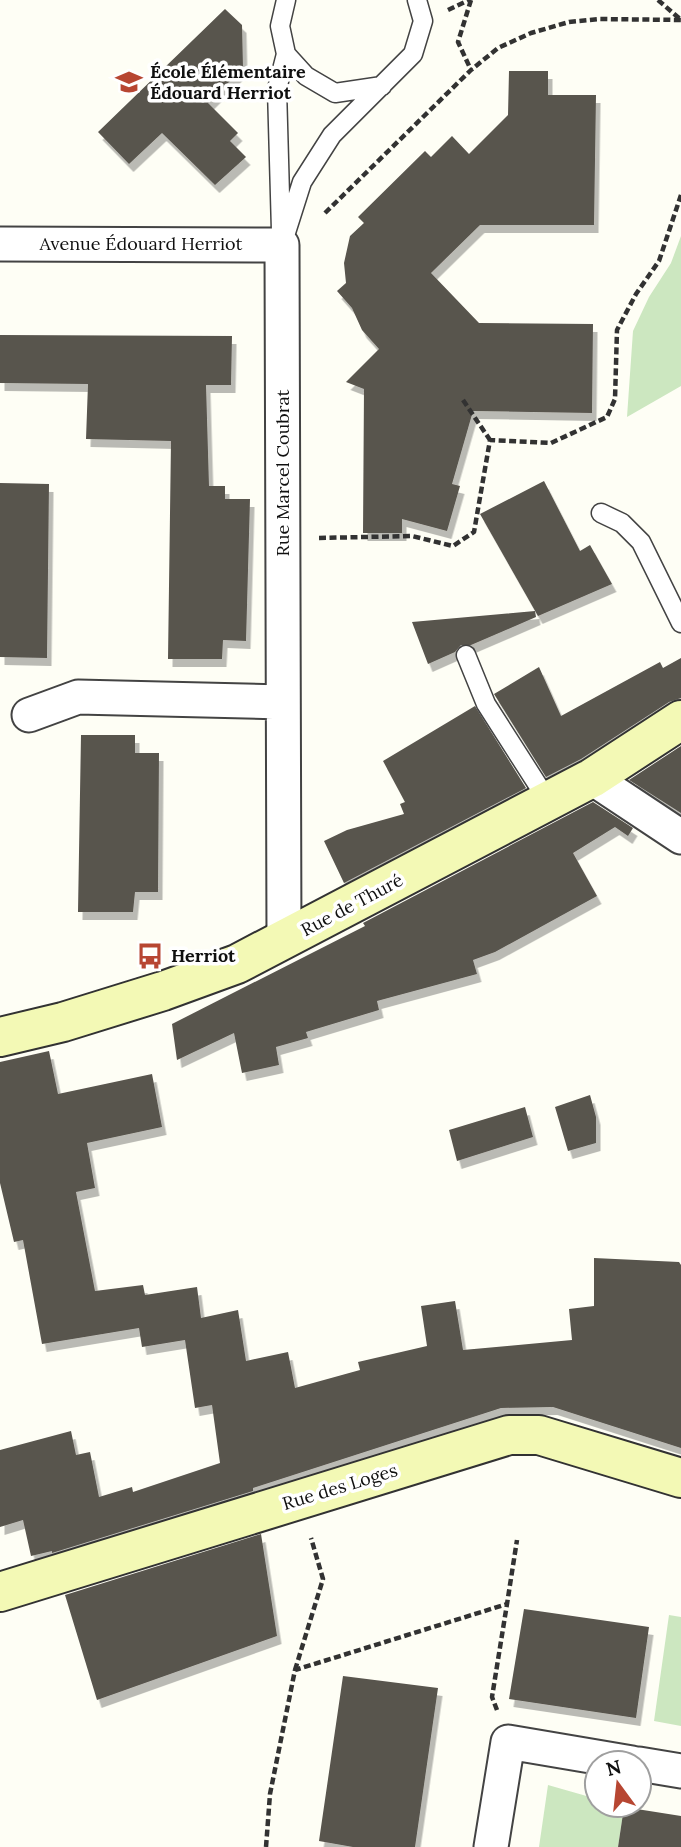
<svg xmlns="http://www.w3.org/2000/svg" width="681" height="1847" font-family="Lora,serif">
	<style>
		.green { fill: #cce7c0 }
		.building { fill: #58544d; filter: url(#shadow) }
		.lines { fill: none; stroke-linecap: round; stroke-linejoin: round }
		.lane-casing { stroke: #434343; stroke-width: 21 }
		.street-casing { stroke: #434343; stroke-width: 37 }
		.secondary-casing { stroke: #323232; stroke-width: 42 }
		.path { stroke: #323232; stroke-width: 4.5; stroke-dasharray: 7 3.5; stroke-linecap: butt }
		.lane { stroke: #fff; stroke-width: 18 }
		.street { stroke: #fff; stroke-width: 33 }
		.secondary { stroke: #f3f9b5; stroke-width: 38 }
		.labels { text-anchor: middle; stroke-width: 7; stroke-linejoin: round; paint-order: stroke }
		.poi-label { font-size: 18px; font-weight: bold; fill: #101010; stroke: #fff; text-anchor: start }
		.street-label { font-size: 18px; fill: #101010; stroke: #fff }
	</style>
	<defs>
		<filter id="shadow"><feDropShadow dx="4.5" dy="8" stdDeviation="0" flood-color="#0004"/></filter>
	</defs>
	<rect width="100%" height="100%" fill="#fefef5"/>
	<!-- green -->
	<path class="green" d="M681,236v150l-54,31 6,-86 16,-34 22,-34z
		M669,1615l12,2v109l-27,-5z
		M548,1785l49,14v6l27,2 -6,40h-79z"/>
	<!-- building -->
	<path class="building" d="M225,9l17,16 1,43 -35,35 30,30 -8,8 16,16 -31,28 -53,-52 -33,31 -31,-32z
		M509,71h39v24h48l-2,130h-114l-49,48 48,50 114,1 -1,89 -119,-2 -21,73 8,2 -13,45 -45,-12v14h-39l1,-144 -18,-7 33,-33 -17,-19 -10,-22 -15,-17 9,-8 -2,-20 6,-27 14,-13 -6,-6 67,-66 6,6 21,-21 17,18 39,-39z
		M0,335l232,1 -1,49h-25l3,101h16v13h25l-4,142 -23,-1 -1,19h-54l3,-218 -85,-2 2,-55 -88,-1z
		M544,481l36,70 10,-6 22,39 -74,32 -58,-102z
		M0,483l49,1 -2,174 -47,-1z
		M535,611l1,6 -65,28h-10l-6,7 -27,12 -16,-42z
		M681,658v40l-12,4 -88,57 -35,18 -52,-83 45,-27 22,49 99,-54 3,6z
		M475,706l51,82 -182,95 -20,-42 23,-11 57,-16 -4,-10 5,-2 -22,-41z
		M81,735h54v18h24l-1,139h-23l-2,20h-55z
		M681,746v67l-52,-33z
		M593,802l40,26 -5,8 -13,-9 -42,26 24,43 -102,56 -22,8 4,14 -100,27 2,9 -73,22 2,6 -32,9 3,18 -37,8 -8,-40 -57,27 -5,-36 193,-98 -2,-3z
		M49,1051l9,43 94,-20 10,53 -75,16 8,45 -19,4 19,99 48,-6 2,10 52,-8 4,31 37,-8 8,51 42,-9 7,36 65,-18 -2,-8 69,-16 -6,-40 34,-5 8,49 109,-10 -3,-31 25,-3v-48l85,4 2,3v183l-128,-41 -52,1 -248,80v3l-201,62v-2l-21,5 -8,-36 -23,7v-77l71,-19 5,24 14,-3 9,45 33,-10 1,5 87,-29 -8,-58 -17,3 -10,-68 -43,7 -3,-19 -97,16 -19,-104 -9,2 -14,-59v-121z
		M590,1095l6,22v26l-28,8 -13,-44z
		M525,1107l8,30 -76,24 -8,-31z
		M261,1534l16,102 -180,64 -32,-105z
		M524,1609l125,18 -13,91 -127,-19z
		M343,1676l95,12 -23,159h-62l-34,-6z
		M624,1807l57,9v31h-63z"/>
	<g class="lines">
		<!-- lane casing -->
		<g class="lane-casing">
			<path id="lane" d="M286,0l-6,26 6,28 20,22 29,17 47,-7
				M281,231l-4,-142 9,-35
				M282,245l20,-63 30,-47 81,-81 10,-33 -6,-21
				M601,513l21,10 19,19 40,81
				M466,655l20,49 62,97"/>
		</g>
		<!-- street casing -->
		<g class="street-casing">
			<path id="street" d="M0,244l282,1 2,696
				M29,715l49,-18 205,5
				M592,778l89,59
				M639,1764l42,7
				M491,1847l17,-105 124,21"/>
		</g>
		<!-- secondary casing -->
		<g class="secondary-casing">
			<path id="secondary" d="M0,1037l63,-15 100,-31 74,-27 355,-186 89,-58
				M0,1592l509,-157h30l142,43"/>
		</g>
		<!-- path -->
		<path class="path" d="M471,0l-13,42 13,28
			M658,0l22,19
			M448,10l21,-10
			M325,213l146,-143 27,-22 33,-15 38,-11 31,-3 81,1
			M463,400l27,40
			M319,538l93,-2 41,10 21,-14 16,-92 61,3 56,-26 8,-18 2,-69 19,-36 23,-33 22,-66
			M295,1670l28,-91 -12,-41
			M497,1710l-5,-13 15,-93
			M266,1847l4,-53 25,-124 212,-66 10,-64"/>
		<!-- lane -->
		<use href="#lane" class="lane"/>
		<!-- street -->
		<use href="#street" class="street"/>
		<!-- secondary -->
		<use href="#secondary" class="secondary"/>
	</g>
	<!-- icons -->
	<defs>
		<g id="school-bare" transform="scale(2.1)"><path d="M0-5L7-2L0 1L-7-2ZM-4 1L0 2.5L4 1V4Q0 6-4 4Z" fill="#b74632" stroke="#fff" stroke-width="2.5" paint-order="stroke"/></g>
		<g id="bus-bare" transform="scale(2.1)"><path d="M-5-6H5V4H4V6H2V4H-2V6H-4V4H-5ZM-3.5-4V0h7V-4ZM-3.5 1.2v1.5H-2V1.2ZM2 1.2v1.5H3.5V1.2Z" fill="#b74632" stroke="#fff" stroke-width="2.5" paint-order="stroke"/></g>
	</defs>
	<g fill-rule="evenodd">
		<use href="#school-bare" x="129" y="82"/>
		<use href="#bus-bare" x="150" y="956"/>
	</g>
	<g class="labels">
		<!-- poi labels -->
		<g class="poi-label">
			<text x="150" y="78">École Élémentaire<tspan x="150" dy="21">Édouard Herriot</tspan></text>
			<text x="171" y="962">Herriot</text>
		</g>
		<!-- street labels -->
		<g class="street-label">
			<text x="141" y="250">Avenue Édouard Herriot</text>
			<text transform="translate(283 473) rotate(-90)" y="6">Rue Marcel Coubrat</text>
			<text transform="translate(352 905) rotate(-28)" y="6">Rue de Thuré</text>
			<text transform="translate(340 1487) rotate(-17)" y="6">Rue des Loges</text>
		</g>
	</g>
	<!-- north arrow -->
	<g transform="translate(618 1784) rotate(345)"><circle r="33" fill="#ffffff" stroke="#9f9f9f" stroke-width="2"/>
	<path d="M0-5L12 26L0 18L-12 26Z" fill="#b74632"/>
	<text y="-10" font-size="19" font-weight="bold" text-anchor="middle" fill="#101010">N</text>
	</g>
</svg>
